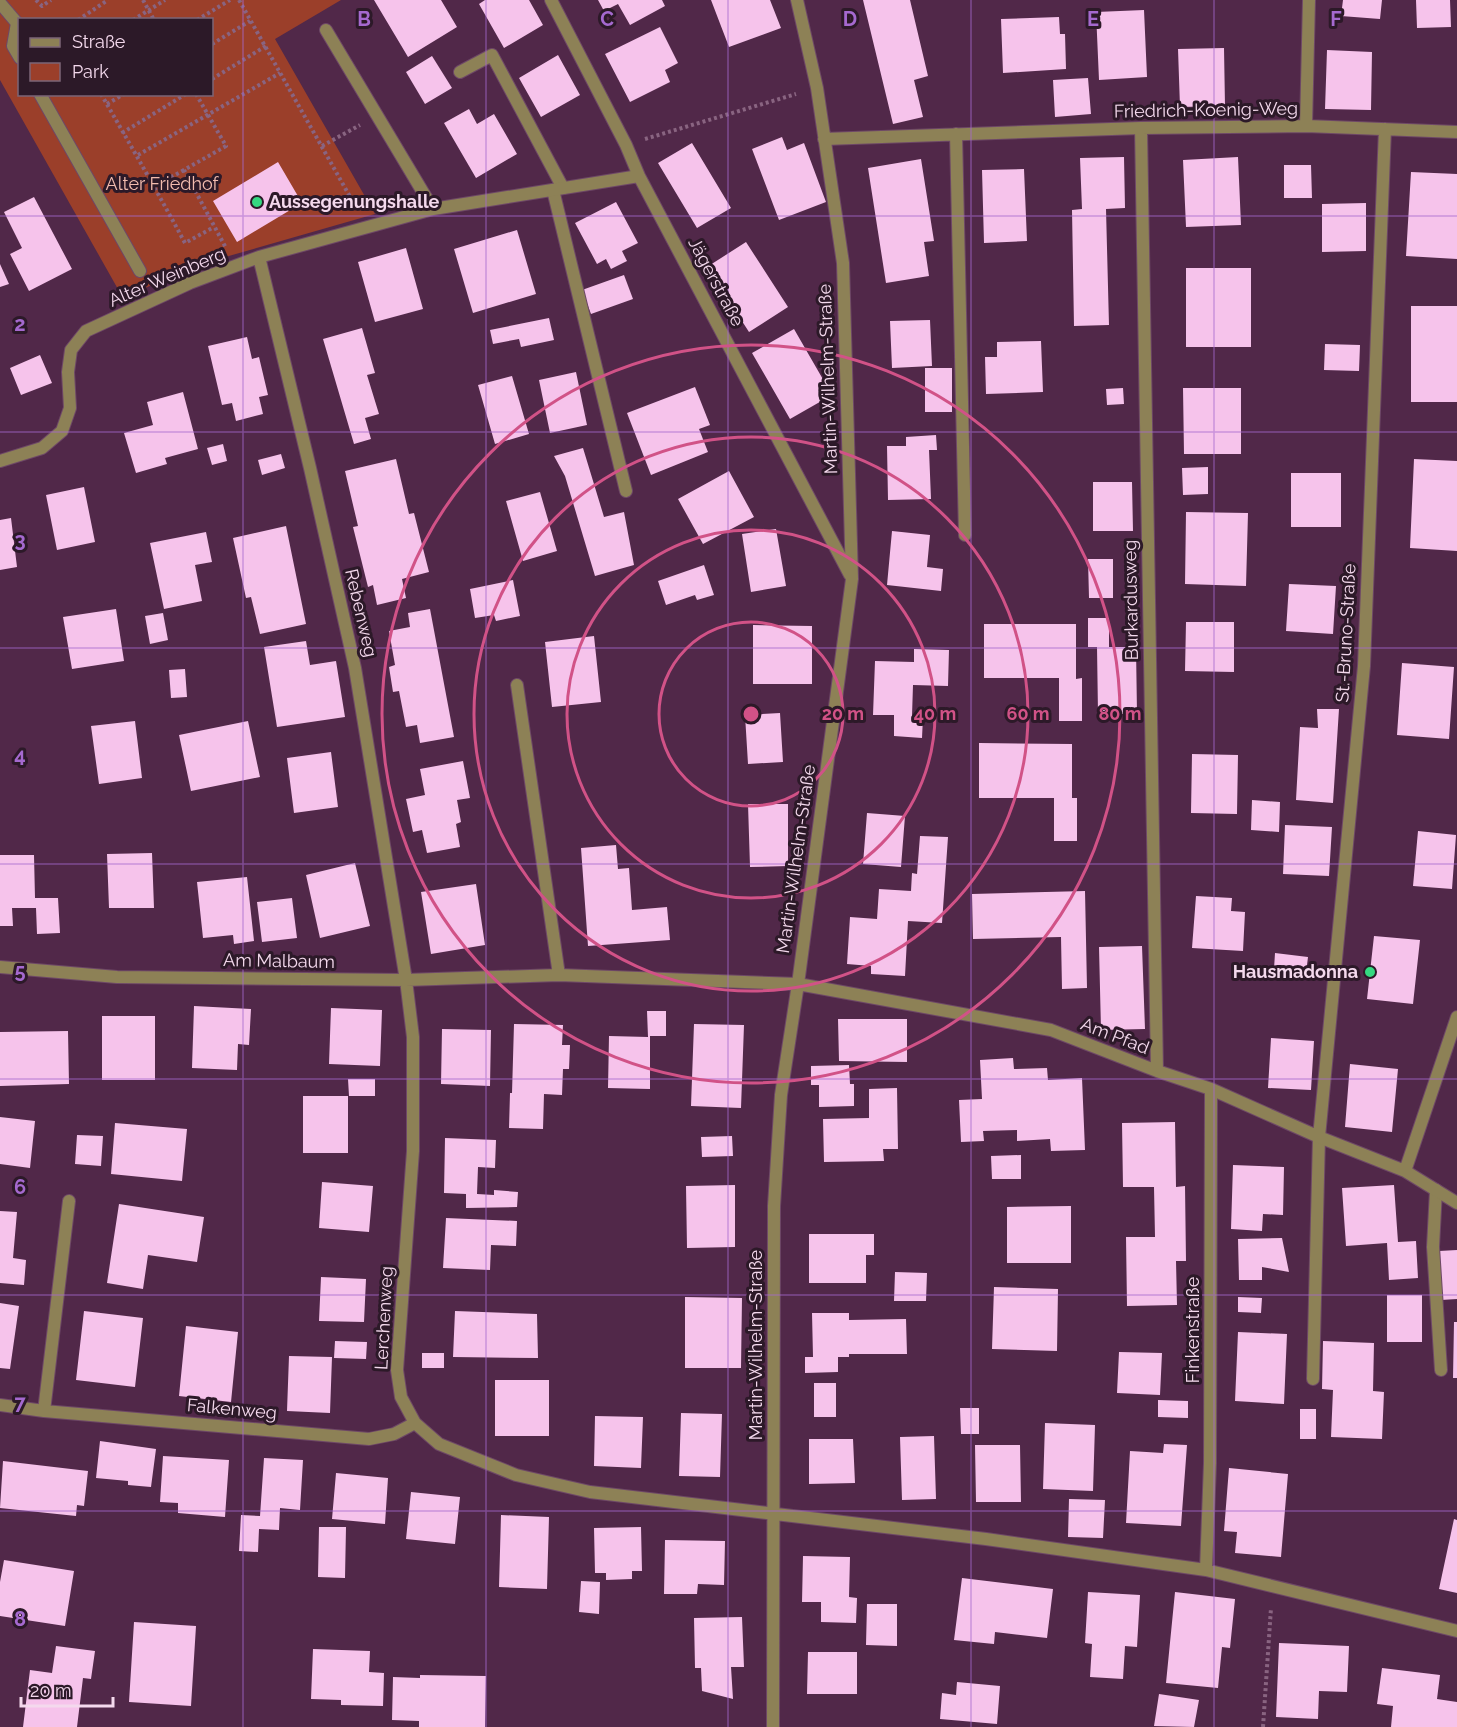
<svg xmlns="http://www.w3.org/2000/svg" width="1457" height="1727" font-family="Raleway,sans-serif">
	<style>
		.green { fill: #9b3f2a; fill-rule: evenodd }
		.building { fill: #f6c3eb }
		.lines { fill: none; stroke-linecap: round; stroke-linejoin: round }
		.service-casing { stroke: #6e4867; stroke-width: 14 }
		.minor-casing { stroke: #6e4867; stroke-width: 14 }
		.path { stroke: #896481; stroke-width: 4; stroke-dasharray: 3 3; stroke-linecap: butt }
		.service { stroke: #8d8156; stroke-width: 12 }
		.minor { stroke: #8d8156; stroke-width: 12 }
		.grid { fill: none; stroke: #a569cf; stroke-width: 1.5; stroke-opacity: 0.55 }
		.ring { fill: none; stroke: #d15287; stroke-width: 3 }
		.poi-dot { fill: #35d881; stroke: #2c1928; stroke-width: 2 }
		.labels { text-anchor: middle; stroke-width: 6; stroke-linejoin: round; paint-order: stroke }
		.street-label { font-size: 18px; fill: #f4d9ed; stroke: #2c1928 }
		.park-label { font-size: 18px; fill: #f2bbae; stroke: #2c1928 }
		.poi-label { font-size: 18px; font-weight: bold; fill: #f4d9ed; stroke: #2c1928; text-anchor: start }
		.grid-label { font-size: 20px; text-anchor: middle; font-weight: bold; fill: #a569cf; stroke: #2c1928; stroke-width: 6; stroke-linejoin: round; paint-order: stroke }
		.centre { fill: #d15287; stroke: #2c1928; stroke-width: 3 }
		.ring-label { font-size: 18px; text-anchor: middle; font-weight: bold; fill: #d15287; stroke: #2c1928; stroke-width: 6; stroke-linejoin: round; paint-order: stroke }
	</style>
	<rect width="100%" height="100%" fill="#512849"/>
	<!-- green -->
	<path class="green" d="M0,0h341l-66,39 100,175 -181,52 -71,32 -123,-218zM20,20h192v74h-192z"/>
	<!-- building -->
	<path class="building" d="M374,0h67l16,27 -49,30z
		M485,0h44l14,25 -39,23 -25,-44z
		M598,0h64l3,6 -35,19 -12,-21 -14,7z
		M711,0h59l11,28 -52,19z
		M863,0h47l18,76 -14,4 9,37 -30,7z
		M1343,0h39l-2,19 -39,-3z
		M1416,0h34l1,27 -34,1z
		M1144,10l3,67 -48,3 -3,-68z
		M1059,17l1,17h5l1,35 -63,4 -2,-54z
		M660,27l18,36 -13,7 5,12 -40,20 -25,-48z
		M1224,48l1,58 -45,1 -2,-58z
		M1327,50l45,2 -1,58 -46,-1z
		M558,55l22,40 -39,22 -22,-39z
		M432,56l20,32 -27,16 -19,-32z
		M1088,78l3,36 -36,3 -2,-37z
		M469,109l8,15 17,-10 23,40 -41,24 -32,-55z
		M782,137l5,13 17,-7 22,59 -47,18 -27,-71z
		M692,143l39,65 -34,20 -39,-65z
		M1124,157l1,51 -19,1 3,116 -35,1 -2,-116 10,-1 -2,-51z
		M1238,157l3,68 -55,2 -3,-67z
		M921,159l13,82 -10,1 5,34 -43,7 -18,-115z
		M278,162l24,41 -65,39 -24,-41z
		M1284,165h27l1,33h-28z
		M1024,169l3,72 -43,2 -2,-73z
		M1411,172l46,2v85l-51,-3z
		M34,197l38,72 -43,22 -19,-37 12,-6 -18,-36z
		M616,202l22,41 -16,8 5,10 -16,8 -5,-10 -9,5 -22,-41z
		M1366,203v48l-44,1v-48z
		M517,230l19,64 -63,19 -19,-64z
		M746,242l42,65 -39,25 -42,-65z
		M406,248l17,61 -48,13 -17,-60z
		M0,264l9,20 -9,3z
		M1186,268h65v79h-65z
		M624,275l9,24 -42,15 -9,-24z
		M1411,306h46v96h-46z
		M549,318l5,22 -33,7 -2,-8 -26,5 -3,-14z
		M930,320l2,46 -40,2 -2,-47z
		M362,328l13,45 -8,2 12,39 -14,4 6,21 -17,5 -31,-105z
		M794,329l38,66 -42,24 -38,-66z
		M247,337l5,22 7,-2 9,38 -9,2 4,17 -27,7 -4,-18 -10,2 -14,-59z
		M1041,341l2,51 -57,2 -1,-37h12v-15z
		M1325,344l35,1 -1,26 -35,-1z
		M40,355l12,28 -31,12 -11,-27z
		M925,368h27v44h-27z
		M576,372l11,53 -37,8 -11,-53z
		M512,376l17,58 -34,10 -17,-59z
		M695,387l15,38 -11,4 9,23 -57,23 -24,-62z
		M1123,388l1,16 -17,1 -1,-16z
		M1183,388h58v66h-57z
		M183,392l15,57 -33,9 2,6 -31,9 -12,-40 29,-8 -6,-23z
		M936,435l1,15h-8l2,49 -43,1 -1,-54h19v-9z
		M223,444l4,17 -15,4 -5,-17z
		M583,448l21,69 20,-5 10,53 -39,11 -30,-100 -11,-20z
		M281,454l4,14 -23,7 -4,-15z
		M396,459l13,55 5,-1 15,59 -27,7 4,19 -29,7 -4,-20 -5,2 -15,-60 5,-1 -13,-55z
		M1414,459l43,2v90l-47,-3z
		M1208,467v27l-25,1 -1,-27z
		M729,471l25,46 -51,27 -25,-45z
		M1291,473h50v54h-50z
		M1093,482h39l1,49h-40z
		M84,487l11,55 -38,8 -11,-55z
		M540,492l17,59 -34,10 -17,-60z
		M1186,512l62,1 -2,73 -61,-2z
		M11,518l6,49 -17,3v-50z
		M286,526l20,98 -46,10 -9,-37 -5,1 -13,-60z
		M776,529l10,57 -35,6 -9,-58z
		M892,531l38,4 -3,32 16,2 -2,22 -54,-6z
		M206,532l6,30 -17,3 7,36 -38,8 -14,-66z
		M1088,559h25v39h-24z
		M704,565l10,30 -17,5 -2,-5 -29,10 -8,-24z
		M513,580l7,36 -24,5 -2,-6 -19,3 -5,-29z
		M1289,584l47,2 -3,48 -47,-3z
		M116,609l8,52 -52,8 -9,-52z
		M430,609l24,128 -34,6 -3,-18 -11,2 -7,-36 -6,1 -4,-25 6,-2 -6,-34 21,-4 -2,-14z
		M163,613l5,27 -18,4 -5,-28z
		M1088,618h21v29h27l1,67h-39l-1,-67h-9z
		M1186,622h48v50l-49,-1z
		M984,624h92v55l6,-1v43h-23v-43h-75z
		M753,625l59,1v58h-59z
		M594,636l7,66 -49,5 -7,-65z
		M306,641l4,24 26,-4 9,56 -68,10 -13,-80z
		M914,649l35,1 -1,36 -35,-1 -1,31 11,1 -1,21 -28,-2v-21h-21l2,-54 39,1z
		M1402,663l52,4 -5,72 -52,-4z
		M185,669l2,28 -16,1 -2,-28z
		M1317,709h22l-6,94 -37,-3 4,-73 18,1z
		M780,713l3,49 -35,2 -3,-49z
		M135,721l7,57 -43,6 -8,-58z
		M248,721l12,56 -69,14 -12,-56z
		M979,743l93,1v54h5v43h-23v-43h-75z
		M331,752l7,55 -44,6 -7,-55z
		M1192,754l46,1 -1,59 -46,-1z
		M463,761l7,37 -13,2 4,22 -5,2 4,23 -33,6 -5,-23 -9,2 -7,-33 19,-4 -5,-26z
		M1252,800l28,2 -1,30 -28,-2z
		M748,804h40v62l-38,1z
		M867,813l38,3 -4,51 -38,-3z
		M1285,825l47,2 -3,49 -46,-2z
		M1418,831l38,4 -4,54 -39,-3z
		M920,836l28,1 -6,86 -34,-2 -3,55 -34,-2v-8l-24,-2 3,-47 27,2 2,-30 32,2 1,-18 5,1z
		M616,845l2,24 11,-1 3,42 35,-3 3,33 -82,6 -7,-98z
		M152,853l2,55h-45l-2,-54z
		M0,855h34l1,43h23l2,35 -23,1 -1,-26h-24l1,18h-13z
		M355,863l15,63 -50,12 -14,-63z
		M247,877l7,64 -20,3 -1,-9 -30,3 -6,-56z
		M476,884l9,61 -54,9 -10,-62z
		M1085,891l2,97 -25,1 -1,-52 -88,2 -1,-45z
		M1196,896l36,2 -1,13 14,1 -2,39 -51,-3z
		M292,898l5,40 -35,4 -5,-40z
		M1374,936l46,4 -7,64 -46,-5z
		M1142,946l3,83 -44,1 -2,-83z
		M1275,953l33,4 -2,16 -32,-4z
		M194,1006l57,3 -2,36 -11,-1 -1,26 -45,-2z
		M331,1008l51,2 -2,56 -51,-2z
		M647,1011h19v25h-16v53l-42,-1 1,-52 39,1z
		M102,1016h53v64h-53z
		M838,1019h69v43l-68,-1z
		M514,1024l49,1 -1,20h8l-1,24h-6l-1,26 -18,-1 -1,35 -34,-1 1,-35h2z
		M694,1024l50,1 -3,83 -50,-2z
		M442,1029l49,1 -1,56 -49,-2z
		M68,1031l1,53 -69,2v-54z
		M1271,1038l43,3 -3,49 -43,-2z
		M1013,1058l1,11 33,-1 1,12 34,-2 3,72 -34,1 -1,-12 -33,2v-11l-34,1 1,10 -23,1 -2,-42 23,-1 -2,-39z
		M1350,1064l48,5 -6,63 -47,-5z
		M849,1065l1,19h4v22l-35,1v-22h-8v-19z
		M348,1079h27v17h-26z
		M897,1088l1,61h-15l1,12 -60,1 -1,-43 46,-1v-29z
		M303,1096h45v57h-45z
		M0,1117l35,4 -5,47 -30,-4z
		M1175,1122l1,65 9,-1 1,75h-10l1,44 -50,1 -1,-69h29l-1,-50h-31l-1,-64z
		M115,1123l72,6 -5,52 -71,-7z
		M77,1135l26,1 -2,30 -26,-2z
		M732,1136l1,20 -31,1 -1,-20z
		M445,1138l51,2 -1,28 -17,-1 -1,27 17,1v-5l24,2 -1,15 -51,1v-14l-22,-1z
		M1021,1155v24h-29l-1,-23z
		M1233,1165l51,2 -1,48 -20,-1 -1,17 -31,-2z
		M322,1182l51,4 -4,46 -50,-4z
		M735,1185v62l-48,1 -1,-62z
		M1394,1185l4,57 18,-1 2,37 -29,2 -2,-37 -41,3 -4,-58z
		M119,1204l85,13 -7,45 -49,-7 -5,34 -36,-6z
		M1071,1206v57h-64v-56z
		M0,1211l17,1 -4,46 13,2 -2,25 -24,-2z
		M446,1218l71,3 -1,25 -25,-1 -1,25 -47,-2z
		M809,1234h65v21h-8v28h-57z
		M1282,1238l7,34 -27,-5v13h-23l-1,-41z
		M1457,1250v49l-16,1 -2,-49z
		M895,1272l32,1 -1,28h-32z
		M321,1277l45,2 -2,43 -45,-1z
		M994,1287l64,2 -1,62 -65,-2z
		M1387,1295h35v47h-35z
		M685,1297l57,1 -1,70h-56z
		M1238,1297l24,1 -1,15 -23,-1z
		M0,1303l19,3 -9,63 -10,-1z
		M84,1311l59,7 -8,69 -59,-7z
		M455,1311l82,3 1,44 -85,-1z
		M812,1313h37v7l57,-1 1,35h-58v3h-11v15l-33,1v-16h8z
		M1454,1322h3v56h-4z
		M186,1326l52,6 -7,70 -52,-6z
		M1238,1332l49,2 -3,70 -49,-3z
		M335,1341l32,1 -1,17 -32,-1z
		M1323,1341l51,2 -1,48 11,1 -2,47 -51,-2 2,-47 -11,-1z
		M1119,1352l43,1 -2,42 -43,-2z
		M422,1353h22v15h-22z
		M289,1356l43,1 -2,56 -43,-2z
		M495,1380h54v56h-54z
		M814,1383h22v34h-22z
		M1158,1400l30,1v17l-30,-1z
		M960,1408h19v26h-18z
		M1300,1409h16v30h-16z
		M681,1413l41,1 -2,63 -41,-1z
		M595,1416l48,1 -2,51 -47,-2z
		M1045,1423l50,2 -2,66 -50,-2z
		M934,1436l2,63 -34,1 -2,-63z
		M809,1439h44l2,44 -46,1z
		M100,1441l56,8 -5,38 -23,-2v-4l-32,-3z
		M1164,1444l23,1 -6,81 -55,-3 4,-72 33,2z
		M975,1445h45l1,57h-45z
		M163,1456l66,4 -4,57 -47,-4v-10l-18,-1z
		M264,1458l39,2 -3,50 -20,-2 -1,22 -20,-1 -1,23 -19,-1 2,-36 19,1z
		M3,1461l85,10 -4,35 -7,-1 -1,11 -76,-8z
		M1229,1468l59,6 -7,83 -46,-4 2,-21 -13,-1z
		M336,1473l52,5 -3,46 -53,-5z
		M411,1492l49,5 -5,47 -49,-5z
		M1069,1499l36,1 -2,38 -35,-1z
		M501,1515l48,2 -2,72 -48,-2z
		M1454,1519l3,1v73l-18,-4z
		M319,1527h27l-1,51 -27,-1z
		M641,1527l1,44h-10v8l-26,1v-7h-11l-1,-45z
		M665,1540l60,1 -1,44 -26,-1 -1,10h-33z
		M803,1556l47,1 -1,40 8,1 -1,25 -35,-1v-20h-19z
		M4,1560l70,11 -9,55 -65,-10v-34z
		M962,1578l91,11 -6,49 -52,-6 -1,12 -40,-4z
		M581,1581l19,1 -1,32 -20,-2z
		M1088,1592l52,3 -3,52 -12,-1 -2,33 -33,-2 2,-33 -7,-1z
		M1175,1592l60,7 -5,49 -8,-1 -4,41 -52,-5z
		M867,1604h30v42l-31,-1z
		M742,1617l2,50h-13l2,32 -31,-8 -1,-23h-6l-1,-50z
		M134,1622l62,4 -5,80 -62,-4z
		M1279,1643l70,3 -2,46 -28,-1 -1,28 -42,-2z
		M56,1646l39,5 -4,28 -8,-1 -6,49h-54l7,-57 22,3z
		M313,1649l57,2 -1,21 15,1 -1,33 -42,-1v-5l-30,-1z
		M808,1652h49v42h-50z
		M1382,1668l58,7 -3,24 20,3v25h-66l2,-21 -16,-2z
		M420,1675l66,1 -1,51h-66v-6l-27,-1 1,-43 27,1z
		M957,1682l43,4 -3,38 -57,-5 2,-26 14,2z
		M1159,1694l40,6 -5,27 -40,-1z"/>
	<g class="lines">
		<!-- service casing -->
		<g class="service-casing">
			<path id="service" d="M0,3l17,20 -4,23 7,12
				M460,72l32,-17 71,133
				M40,94l100,177
				M553,190l73,301
				M1436,1190l-3,57 8,123
				M1313,1379l6,-242"/>
		</g>
		<!-- minor casing -->
		<g class="minor-casing">
			<path id="minor" d="M551,0l75,145 13,31 211,399
				M326,30l107,179
				M1306,126l3,-126
				M1141,128l16,943
				M956,134l9,401
				M824,139l317,-11 165,-2 151,6
				M259,257l51,211 45,200 51,312 7,57v114l-16,219 4,27 14,26 24,21 77,31 74,17 396,47 220,31 251,61
				M0,461l42,-13 20,-17 8,-23 -2,-36 3,-22 15,-19 104,-48 69,-26 174,-48 206,-33
				M517,685l42,290
				M0,967l117,10 289,3 153,-5 239,9 253,46 106,41 54,18 108,48 86,34 52,32
				M1319,1137l45,-471 21,-537
				M1405,1171l52,-154
				M0,1405l44,6 325,28 25,-5 21,-11
				M44,1411l25,-210
				M1206,1570l4,-107 1,-374
				M773,1727l1,-521 7,-111 17,-111 54,-405 -9,-316 -26,-175 -20,-88"/>
		</g>
		<!-- path -->
		<path class="path" d="M36,0l6,6 9,-6
			M143,0l11,20
			M239,0l114,202
			M78,20l30,-20
			M133,20l32,-20
			M197,20l33,-20
			M212,44l38,-23
			M212,79l54,-33
			M101,94c29,50 57,99 84,149l29,-16
			M196,94l30,52 -42,24 42,78
			M107,104l17,-10
			M122,133l64,-39
			M645,139l151,-45
			M322,146l38,-21
			M138,155l142,-82
			M155,186l29,-16
			M1263,1727l8,-119"/>
		<!-- service -->
		<use href="#service" class="service"/>
		<!-- minor -->
		<use href="#minor" class="minor"/>
	</g>
	<!-- grid -->
	<path class="grid" d="M243,0v1727M486,0v1727M728,0v1727M971,0v1727M1214,0v1727M0,216h1457M0,432h1457M0,648h1457M0,864h1457M0,1079h1457M0,1295h1457M0,1511h1457"/>
	<!-- distance rings -->
	<g class="ring">
		<circle cx="751" cy="714" r="92"/>
		<circle cx="751" cy="714" r="184"/>
		<circle cx="751" cy="714" r="277"/>
		<circle cx="751" cy="714" r="369"/>
	</g>
	<!-- markers -->
	<g class="poi-dot">
		<circle cx="257" cy="202" r="6"/>
		<circle cx="1370" cy="972" r="6"/>
	</g>
	<g class="labels">
		<!-- street labels -->
		<g class="street-label">
			<text transform="translate(1206 110) rotate(-1)" y="6">Friedrich-Koenig-Weg</text>
			<text transform="translate(167 277) rotate(-23)" y="6">Alter Weinberg</text>
			<text transform="translate(716 282) rotate(62)" y="6">Jägerstraße</text>
			<text transform="translate(828 379) rotate(-92)" y="6">Martin-Wilhelm-Straße</text>
			<text transform="translate(1131 600) rotate(-91)" y="6">Burkardusweg</text>
			<text transform="translate(361 613) rotate(77)" y="6">Rebenweg</text>
			<text transform="translate(1346 633) rotate(-87)" y="6">St.-Bruno-Straße</text>
			<text transform="translate(796 859) rotate(-82)" y="6">Martin-Wilhelm-Straße</text>
			<text transform="translate(279 961) rotate(1)" y="6">Am Malbaum</text>
			<text transform="translate(1115 1036) rotate(21)" y="6">Am Pfad</text>
			<text transform="translate(384 1318) rotate(-87)" y="6">Lerchenweg</text>
			<text transform="translate(1193 1330) rotate(-90)" y="6">Finkenstraße</text>
			<text transform="translate(756 1345) rotate(-90)" y="6">Martin-Wilhelm-Straße</text>
			<text transform="translate(232 1409) rotate(5)" y="6">Falkenweg</text>
		</g>
		<!-- park labels -->
		<g class="park-label">
			<text x="162" y="190">Alter Friedhof</text>
		</g>
		<!-- poi labels -->
		<g class="poi-label">
			<text x="269" y="208">Aussegenungshalle</text>
			<text x="1358" y="978" text-anchor="end">Hausmadonna</text>
		</g>
	</g>
	<g class="grid-label">
		<text x="364" y="26">B</text>
		<text x="607" y="26">C</text>
		<text x="850" y="26">D</text>
		<text x="1093" y="26">E</text>
		<text x="1336" y="26">F</text>
		<text x="20" y="331">2</text>
		<text x="20" y="547">3</text>
		<text x="20" y="762">4</text>
		<text x="20" y="978">5</text>
		<text x="20" y="1194">6</text>
		<text x="20" y="1410">7</text>
		<text x="20" y="1626">8</text>
	</g>
	<circle cx="751" cy="714" r="9" class="centre"/>
	<g class="ring-label">
		<text x="843" y="720">20 m</text>
		<text x="935" y="720">40 m</text>
		<text x="1028" y="720">60 m</text>
		<text x="1120" y="720">80 m</text>
	</g>
	<!-- legend -->
	<rect x="18" y="18" width="195" height="78" fill="#2c1928" stroke="#7c6677" stroke-width="1.5"/>
	<rect x="30" y="38" width="30" height="9" fill="#8d8156" stroke="#7c6677" stroke-width="1.5"/>
	<text x="72" y="48" font-size="18" fill="#f4d9ed">Straße</text>
	<rect x="30" y="63" width="30" height="18" fill="#9b3f2a" stroke="#7c6677" stroke-width="1.5"/>
	<text x="72" y="78" font-size="18" fill="#f4d9ed">Park</text>
	<!-- scale -->
	<path d="M21 1697v9h92v-9" fill="none" stroke="#f4d9ed" stroke-width="3"/>
	<text x="30" y="1697" font-size="18" fill="#f4d9ed" stroke="#2c1928" stroke-width="4.5" paint-order="stroke">20 m</text>
</svg>
